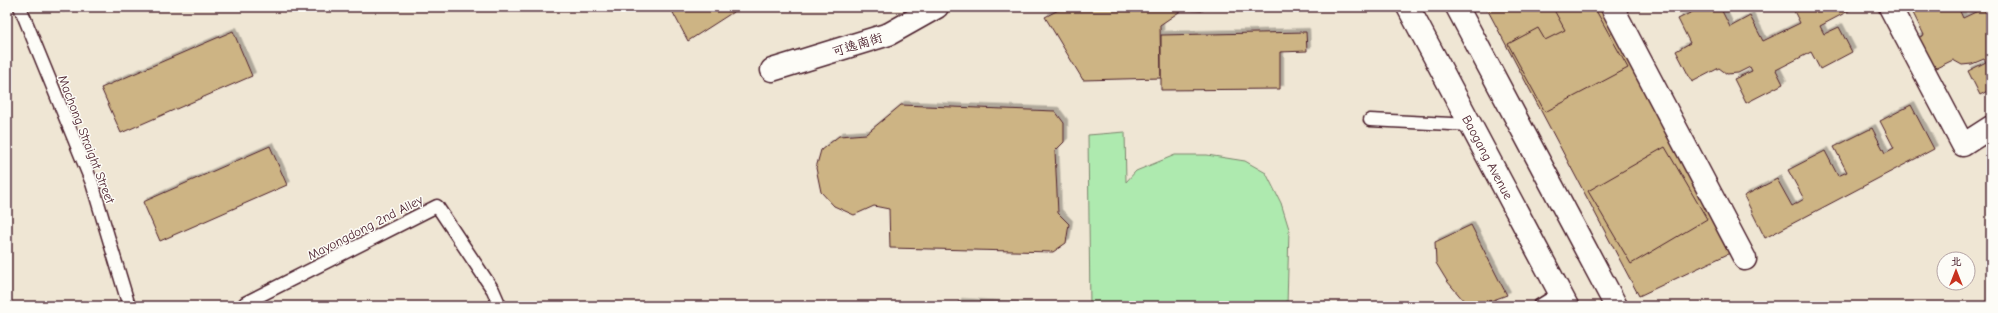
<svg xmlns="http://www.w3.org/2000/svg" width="1998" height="313" font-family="'Comic Neue','LXGW WenKai TC',sans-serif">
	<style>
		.green { fill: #aeeaaf; stroke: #7c846d }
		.building { fill: #cdb484; stroke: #4a1f2b; filter: url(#shadow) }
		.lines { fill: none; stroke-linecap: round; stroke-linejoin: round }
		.service-casing { stroke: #4a1f2b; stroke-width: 15 }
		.minor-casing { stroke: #4a1f2b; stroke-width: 25 }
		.secondary-casing { stroke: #4a1f2b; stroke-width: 25 }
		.service { stroke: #fdfcf7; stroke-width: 12 }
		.minor { stroke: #fdfcf7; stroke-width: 22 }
		.secondary { stroke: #fdfcf7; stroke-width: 22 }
		.labels { text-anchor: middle; stroke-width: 3; stroke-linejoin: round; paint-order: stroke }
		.street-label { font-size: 13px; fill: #4a1f2b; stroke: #fdfcf7 }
	</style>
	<defs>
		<filter id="shadow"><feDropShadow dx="3.5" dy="-3.5" stdDeviation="0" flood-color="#0004"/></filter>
	</defs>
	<rect width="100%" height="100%" fill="#efe6d4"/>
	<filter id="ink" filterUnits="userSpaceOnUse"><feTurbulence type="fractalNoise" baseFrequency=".025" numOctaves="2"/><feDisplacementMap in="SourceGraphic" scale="8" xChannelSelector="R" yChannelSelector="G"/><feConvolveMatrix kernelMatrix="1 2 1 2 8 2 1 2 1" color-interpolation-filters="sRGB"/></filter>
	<g filter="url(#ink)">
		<!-- green -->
		<path class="green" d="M1125,132l1,50 10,-11 39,-16h32l38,6 21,12 15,30 8,26 -2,77h-197l-2,-171z"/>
		<!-- building -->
		<path class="building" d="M60,7h15l-12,5z
			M670,7h71l-53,34z
			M1064,7h143l-5,4 -20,-1 -22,15 1,53 -78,2 -38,-63z
			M1486,7h113l131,246 -91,43z
			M1560,7h34l34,61 -83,44 -37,-68 30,-16 7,12 20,-10 -11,-20z
			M1702,7h18l10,20 20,-11 13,25 37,-18 -8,-16h64l-36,19 4,8 15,-7 13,25 -32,17 -9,-17 -35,18 7,14 -37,19 -12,-24 18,-8 -2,-4 -12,6 -11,1 -8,-6 -27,14 -16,-31 14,-8 -12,-24z
			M1920,7h38l5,11 21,-10 7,14v67l-11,6 -12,-24 18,-9 -2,-3 -12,5 -10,1 -9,-5 -27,13 -16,-31 14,-7 -12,-24z
			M233,31l19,45 -131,57 -20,-45z
			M1306,32l1,19 -27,1v37l-119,1v-55z
			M901,105l154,6 9,12v19l-9,9 3,62 11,11 -3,19 -13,9 -163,-4 -1,-39 -15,-3 -20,9 -20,-9 -13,-14 -5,-24 5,-18 18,-14 27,-2z
			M1911,105l23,44 -169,89 -21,-42 33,-17 15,27 12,-7 -16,-29 37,-19 13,25 9,-4 -13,-25 38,-19 13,25 9,-5 -14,-27z
			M270,146l17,39 -127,56 -17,-39z
			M1665,147l42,72 -76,45 -43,-73z
			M1471,225l29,57 7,13 -19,7 -24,-1 -17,-20 -11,-18 -1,-21z
			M958,302l70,4h-70z"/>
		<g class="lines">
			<!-- service casing -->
			<g class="service-casing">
				<path id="service" d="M20,7l72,176 37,123
					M1370,120l101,5
					M247,306l-2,-3 192,-97 56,84 7,16
					M1539,306l21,-13"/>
			</g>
			<!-- minor casing -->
			<g class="minor-casing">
				<path id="minor" d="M1612,7l133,252
					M1890,7l73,138 28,-18
					M772,70l117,-36 48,-27"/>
			</g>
			<!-- secondary casing -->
			<g class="secondary-casing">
				<path id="secondary" d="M1408,7l159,299
					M1457,7l159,299"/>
			</g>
			<!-- service -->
			<use href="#service" class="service"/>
			<!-- minor -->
			<use href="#minor" class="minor"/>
			<!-- secondary -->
			<use href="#secondary" class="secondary"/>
		</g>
	</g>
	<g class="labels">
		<!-- street labels -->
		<g class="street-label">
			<text transform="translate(857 44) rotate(-17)" y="5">可逸南街</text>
			<text transform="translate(87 139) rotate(69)" y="5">Machong Straight Street</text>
			<text transform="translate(1488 157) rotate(62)" y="5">Baogang Avenue</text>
			<text transform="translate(365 227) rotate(-27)" y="5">Mayongdong 2nd Alley</text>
		</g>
	</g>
	<!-- margin -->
	<rect width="1998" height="313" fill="none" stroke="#fdfcf7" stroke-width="24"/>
	<rect x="12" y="12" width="1974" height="289" fill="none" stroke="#4a1f2b" stroke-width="1.5" filter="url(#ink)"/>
	<!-- north arrow -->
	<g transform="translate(1956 271)"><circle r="19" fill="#fdfcf7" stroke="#b5a4a5"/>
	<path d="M0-3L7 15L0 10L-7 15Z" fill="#c8321e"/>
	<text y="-6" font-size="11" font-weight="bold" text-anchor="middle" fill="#4a1f2b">北</text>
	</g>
</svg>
